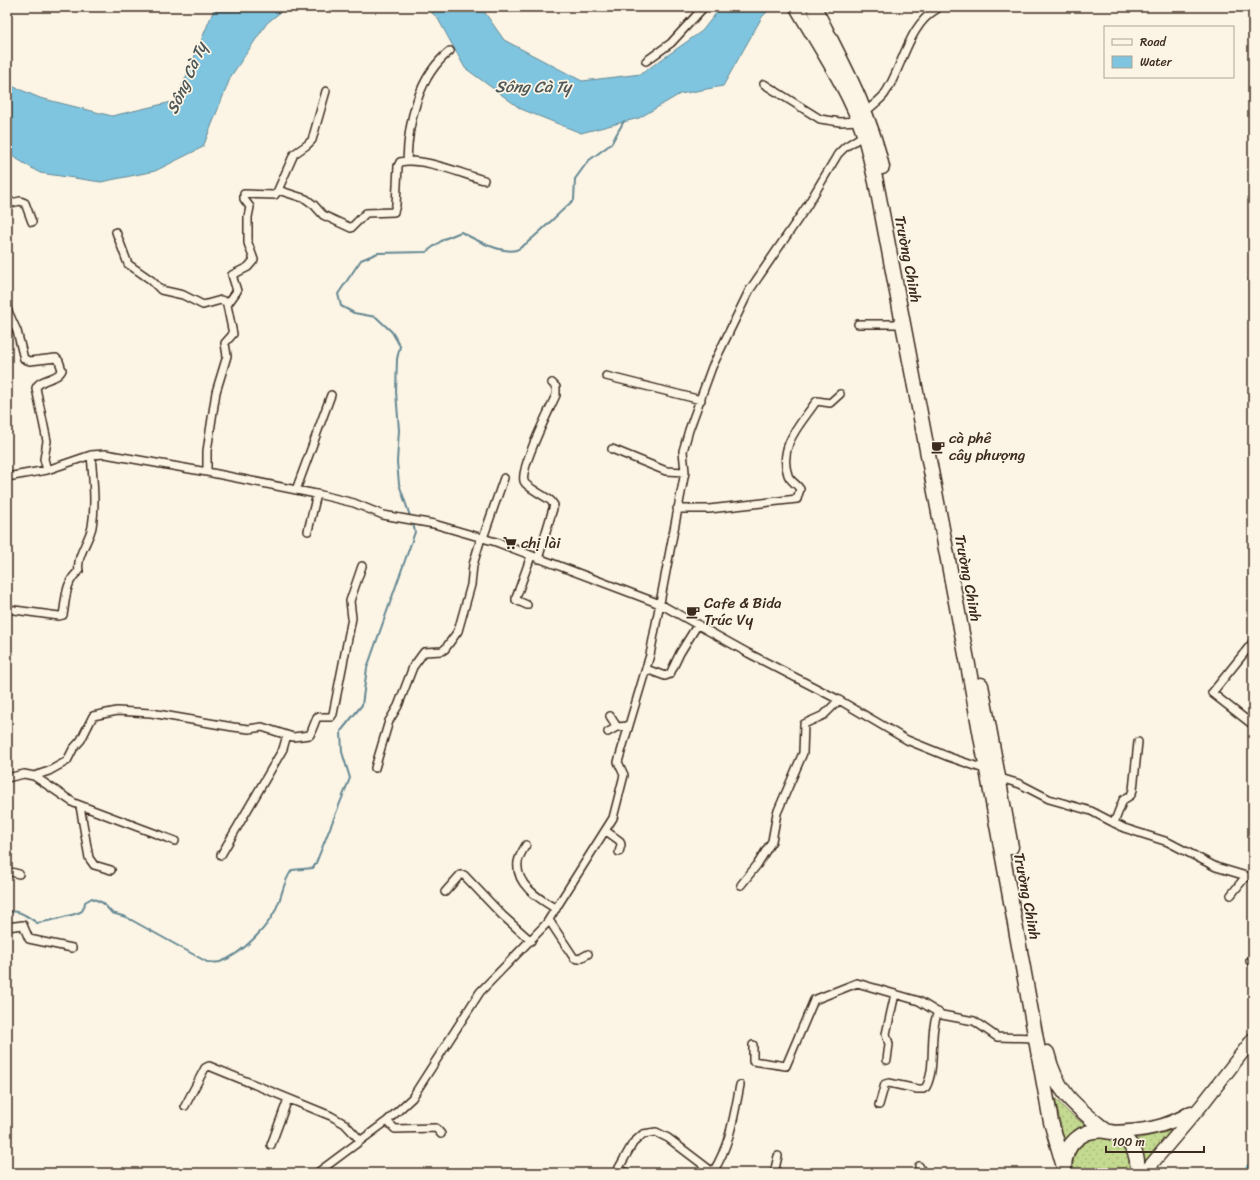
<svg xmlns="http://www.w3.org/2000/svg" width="1260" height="1180" font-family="Sriracha,sans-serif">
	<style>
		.grass { fill: url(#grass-dots); stroke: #808257 }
		.water { fill: #7fc5e0; stroke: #648792 }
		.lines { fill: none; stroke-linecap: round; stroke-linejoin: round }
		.stream { stroke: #648792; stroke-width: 2 }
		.river { stroke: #7fc5e0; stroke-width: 12 }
		.street-casing { stroke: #3b2a1e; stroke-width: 10 }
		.primary-casing { stroke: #3b2a1e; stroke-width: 15 }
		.highway-casing { stroke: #3b2a1e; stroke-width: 17 }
		.street { stroke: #fcf5e5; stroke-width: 7 }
		.primary { stroke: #fcf5e5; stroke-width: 12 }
		.highway { stroke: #fcf5e5; stroke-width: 14 }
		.labels { text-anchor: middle; stroke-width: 3.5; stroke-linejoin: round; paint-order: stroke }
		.street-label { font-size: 15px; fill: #3b2a1e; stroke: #fcf5e5 }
		.poi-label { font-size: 15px; fill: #3b2a1e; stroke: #fcf5e5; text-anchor: start }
		.water-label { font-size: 16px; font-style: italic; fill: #4f5858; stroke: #fcf5e5 }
	</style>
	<defs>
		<pattern id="grass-dots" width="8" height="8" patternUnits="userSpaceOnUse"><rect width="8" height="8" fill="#c4da90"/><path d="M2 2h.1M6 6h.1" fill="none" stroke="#a9bb7c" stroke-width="1.8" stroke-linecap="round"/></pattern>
	</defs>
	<rect width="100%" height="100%" fill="#fcf5e5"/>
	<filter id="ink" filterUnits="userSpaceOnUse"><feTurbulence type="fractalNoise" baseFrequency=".025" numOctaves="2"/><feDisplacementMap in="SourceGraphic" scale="8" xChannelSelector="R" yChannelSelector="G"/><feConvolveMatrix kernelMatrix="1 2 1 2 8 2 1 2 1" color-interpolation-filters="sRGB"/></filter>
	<g filter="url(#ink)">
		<!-- grass -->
		<path class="grass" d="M1055,1098l13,14 17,13 -21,16z
			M1175,1130l-33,36 -10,-26z
			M1098,1137c22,5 34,9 31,36h-56c-2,-19 6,-31 25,-36z"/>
		<!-- water -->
		<path class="water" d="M215,7h72l-20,16 -36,53 -28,71 -48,24 -54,11 -61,-9 -33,-20v-69l33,14 72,18 64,-15z
			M424,7h57l23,33 78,41 59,-7 61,-43 19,-24h51l-10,10 -39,69 -43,8 -41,24 -58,15 -60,-24 -56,-41 -28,-51z"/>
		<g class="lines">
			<!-- stream -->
			<path class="stream" d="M411,519l-12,-35 -2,-22 2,-32 -3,-38 1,-33 3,-13 -8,-14 -16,-15 -22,-4 -13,-7 -3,-12 23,-34 17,-7 48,-1 18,-13 17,-7c13,7 40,22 55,18 11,-3 45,-40 58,-50l1,-21 13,-18 23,-17 13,-23
				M7,913c11,-5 21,4 30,10 7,-1 42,-9 45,-12 2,-3 3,-7 3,-9l7,-4 11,5 9,10 14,4 81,45c4,0 9,1 13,0 21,-7 51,-37 58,-58 5,-12 6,-24 14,-34l21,-2 3,-5 34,-85 -8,-26 -1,-21 21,-26 5,-37 48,-136 -2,-9"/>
			<!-- river -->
			<path class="river" d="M1248,1173l5,-6"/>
			<!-- street casing -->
			<g class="street-casing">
				<path id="street" d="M646,61l25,-18 33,-36
					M764,84l56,35 20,3 19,-1
					M865,112c7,-6 14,-11 19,-17 19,-27 23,-69 53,-86v-2
					M407,161c1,-38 11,-85 43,-110
					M278,190l16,-36 13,-9 5,-5 14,-49
					M7,204l13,-3 5,2 7,19
					M116,232l12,32 23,16 10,10 22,5 20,10 18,-5 7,3
					M1253,280v5
					M7,309l10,22 7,28 6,2 26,-3 3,3 3,9c-4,10 -22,8 -26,18l11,53 -3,18 3,11
					M858,324h45
					M606,376l95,24
					M612,449l54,22 19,1
					M207,472v-21l9,-59 11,-36 -2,-13 8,-9 -6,-29 10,-14 -5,-16 16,-8 6,-7 -6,-17v-26l2,-10 -6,-8v-5l31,1 3,-5 28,9 8,6 9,10 28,13 15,-15 28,-1 2,-7 2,-39 2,-4c23,-5 62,12 84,18
					M7,477l40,-7 44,-15 14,-1 102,18 114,23 33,8 29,12 51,9 62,18 164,62 88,49 91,47 68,40 42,17 38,13
					M296,490l35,-95
					M677,509h32l88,-10 3,-10c-3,-5 -10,-8 -12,-14 -10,-29 12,-50 27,-72l2,-2 13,2 10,-9
					M308,531l9,-37
					M483,538l21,-60
					M538,559l16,-54 -3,-4c-5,-4 -26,-15 -27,-20 -4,-14 25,-70 32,-86v-8l-4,-4
					M527,605l-11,-5v-2l15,-42
					M7,609l52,7 4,-1c3,-15 2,-34 16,-44 -3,-15 10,-30 13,-44 4,-24 1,-48 -1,-72
					M1253,642l-41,51 41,32
					M646,669l19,7 5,-2 10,-21 18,-29
					M610,716l7,11
					M608,732l9,-5 11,-1
					M375,768l14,-47 9,-15 15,-39 11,-15 18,-1 3,-2 13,-18 13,-46 2,-20 8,-27
					M34,776l15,-5 18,-10 6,-12 8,-9 12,-24 24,-5 34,2 82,14 16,2 13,-2 31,10 17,-2 7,-18h14l2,-3 19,-96 -2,-17 12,-35
					M997,777l23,7 29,15 42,12 33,17 44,14 48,25 37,11
					M7,778l17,-4 10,2 40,27 101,38
					M80,806l9,52 5,7 17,5
					M1114,823l9,-23 8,-5 2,-5 5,-48
					M606,831l14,10 1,4 -2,7
					M526,845c-3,5 -7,11 -8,17 -3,23 22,37 38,47
					M221,855l62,-106 4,-14
					M7,871l12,3
					M741,885l16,-20 15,-24 5,-28 26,-60 1,-29 20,-9 15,-15
					M445,892l15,-17h4l38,40 29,26
					M1231,895l15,-19
					M549,920l25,38 5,1 9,-5
					M7,927l16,-2 6,14 43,9
					M1250,961l3,2
					M753,1045v16l33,5 28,-66 43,-17 62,18 23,14 32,6 23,16 39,1
					M887,1060l2,-16 -3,-10 9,-40
					M879,1105l6,-21 4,-1 28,6h6l3,-2c11,-20 2,-52 12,-75
					M185,1106l20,-38 4,-2 122,50 14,8 15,16
					M387,1121l8,8 41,-1 5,6
					M271,1145l17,-46
					M919,1166l4,7
					M618,1169l10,4
					M713,1172c17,-27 21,-56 27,-87
					M317,1173l70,-52 25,-23 68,-106 66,-68 67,-106 11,-43 -6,-13 32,-107 35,-183 -2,-21 6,-21 23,-63 37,-76 58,-85 31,-52 7,-7 19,-12
					M616,1173l17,-30 10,-9 13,-2 12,6 46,35
					M774,1173l4,-17"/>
			</g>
			<!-- primary casing -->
			<g class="primary-casing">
				<path id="primary" d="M1112,1132c30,-1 53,-4 79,-20
					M1144,1173l57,-67 52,-67"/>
			</g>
			<!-- highway casing -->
			<g class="highway-casing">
				<path id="highway" d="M797,7c24,42 52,82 67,127 5,16 8,32 12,48l92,483 83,457 13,45
					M814,7c26,52 55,103 68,160
					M981,685l30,162
					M1047,1053c10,40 27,52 58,77
					M1064,1168c1,-54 80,-47 73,5"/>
			</g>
			<!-- street -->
			<use href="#street" class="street"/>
			<!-- primary -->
			<use href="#primary" class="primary"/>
			<!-- highway -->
			<use href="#highway" class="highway"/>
		</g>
	</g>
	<!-- icons -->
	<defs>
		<g id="cafe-bare" transform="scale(1.08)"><path d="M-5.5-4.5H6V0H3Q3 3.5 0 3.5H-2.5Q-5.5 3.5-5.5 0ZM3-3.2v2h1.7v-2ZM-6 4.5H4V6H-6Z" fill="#3b2a1e" stroke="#fcf5e5" stroke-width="2.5" paint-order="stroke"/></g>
		<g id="supermarket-bare" transform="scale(1.08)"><path d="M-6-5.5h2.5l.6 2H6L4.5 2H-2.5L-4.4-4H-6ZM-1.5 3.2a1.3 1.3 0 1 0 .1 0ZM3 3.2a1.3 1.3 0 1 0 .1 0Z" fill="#3b2a1e" stroke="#fcf5e5" stroke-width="2.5" paint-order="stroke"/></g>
	</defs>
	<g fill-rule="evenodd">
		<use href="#cafe-bare" x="938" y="447"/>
		<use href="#supermarket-bare" x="510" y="543"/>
		<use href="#cafe-bare" x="693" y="612"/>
	</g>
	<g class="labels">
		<!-- street labels -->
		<g class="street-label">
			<text transform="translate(908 259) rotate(79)" y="5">Trường Chinh</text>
			<text transform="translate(968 578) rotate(79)" y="5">Trường Chinh</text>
			<text transform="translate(1027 896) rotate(79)" y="5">Trường Chinh</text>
		</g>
		<!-- poi labels -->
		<g class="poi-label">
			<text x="949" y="443">cà phê<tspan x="949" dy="17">cây phượng</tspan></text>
			<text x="521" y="548">chị lài</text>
			<text x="704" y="608">Cafe &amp; Bida<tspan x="704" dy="17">Trúc Vy</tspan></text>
		</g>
		<!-- water labels -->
		<g class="water-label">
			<text transform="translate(186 78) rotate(-66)" y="6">Sông Cà Ty</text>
			<text x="533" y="92">Sông Cà Ty</text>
		</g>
	</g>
	<!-- margin -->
	<rect width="1260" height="1180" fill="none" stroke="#fcf5e5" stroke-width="24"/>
	<rect x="12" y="12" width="1236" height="1156" fill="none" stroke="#3b2a1e" stroke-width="1.5" filter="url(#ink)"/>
	<!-- legend -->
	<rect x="1104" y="26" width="130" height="52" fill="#fcf5e5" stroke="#afa495"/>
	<rect x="1112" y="39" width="20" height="6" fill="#fcf5e5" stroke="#afa495"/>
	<text x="1140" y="46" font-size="12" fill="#3b2a1e">Road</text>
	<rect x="1112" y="56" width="20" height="12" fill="#7fc5e0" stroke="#afa495"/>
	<text x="1140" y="66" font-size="12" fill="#3b2a1e">Water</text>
	<!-- scale -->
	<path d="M1106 1146v6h98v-6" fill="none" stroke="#3b2a1e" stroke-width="2"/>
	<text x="1112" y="1146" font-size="12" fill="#3b2a1e" stroke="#fcf5e5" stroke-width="3" paint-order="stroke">100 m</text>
</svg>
